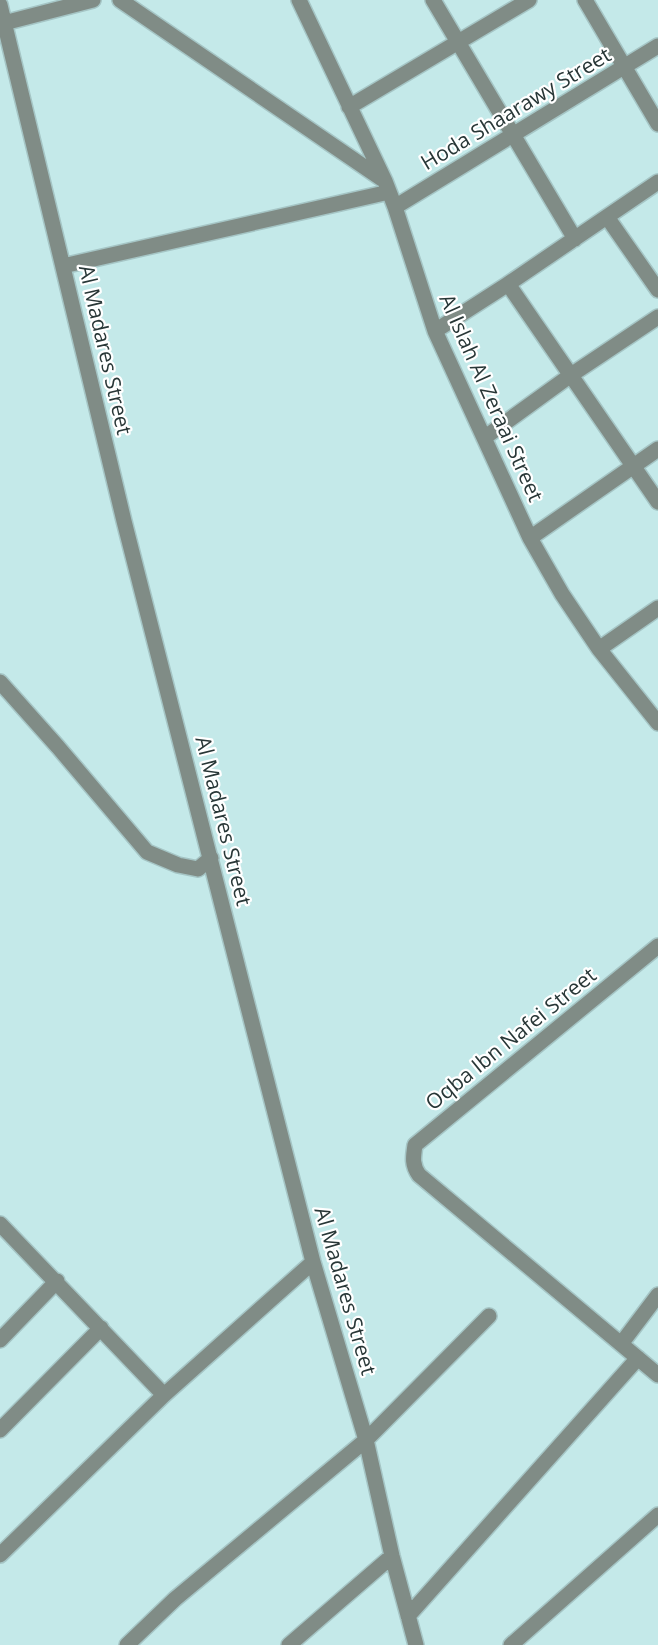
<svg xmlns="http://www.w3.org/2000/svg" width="658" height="1645" font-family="'Open Sans',sans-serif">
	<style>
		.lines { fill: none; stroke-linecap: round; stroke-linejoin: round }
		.minor-casing { stroke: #a5c5c5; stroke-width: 18 }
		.minor { stroke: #808c86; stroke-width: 15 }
		.labels { text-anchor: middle; stroke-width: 4.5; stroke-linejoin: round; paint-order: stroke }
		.street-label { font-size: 21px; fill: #283737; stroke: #fff }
	</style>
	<rect width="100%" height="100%" fill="#c4e9e9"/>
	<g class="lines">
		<!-- minor casing -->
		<g class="minor-casing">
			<path id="minor" d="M120,0l262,179
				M299,0l86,181 10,26 40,124 95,207 32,56 37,55 59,74
				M433,0l142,239
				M585,0l73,124
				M0,5l124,516 189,741 53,178 26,116 24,89
				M4,23l89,-23
				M349,107l180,-107
				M395,207l263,-161
				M607,217l51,73
				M63,266l326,-74
				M508,284l150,218
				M435,331l73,-47 150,-102
				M484,438l87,-63 87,-58
				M530,538l128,-89
				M599,649l59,-41
				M0,682l58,65 89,105 31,13 20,4 13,-11
				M658,946l-243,199c-2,13 -3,20 4,30l239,200
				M0,1224l164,171
				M0,1340l57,-59
				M621,1344l37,-49
				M0,1430l101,-102
				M0,1555l164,-160 149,-133
				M408,1616l230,-258
				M127,1645l48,-46 191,-159 123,-124
				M289,1645l103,-89
				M511,1645l147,-130"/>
		</g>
		<!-- minor -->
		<use href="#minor" class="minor"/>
	</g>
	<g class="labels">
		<!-- street labels -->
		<g class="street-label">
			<text transform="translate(516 109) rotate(-31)" y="7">Hoda Shaarawy Street</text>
			<text transform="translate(105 350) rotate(77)" y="7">Al Madares Street</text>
			<text transform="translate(491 398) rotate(66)" y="7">Al Islah Al Zeraai Street</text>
			<text transform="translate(223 821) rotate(76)" y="7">Al Madares Street</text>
			<text transform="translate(511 1039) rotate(-39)" y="7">Oqba Ibn Nafei Street</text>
			<text transform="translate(345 1291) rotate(74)" y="7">Al Madares Street</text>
		</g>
	</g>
</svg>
